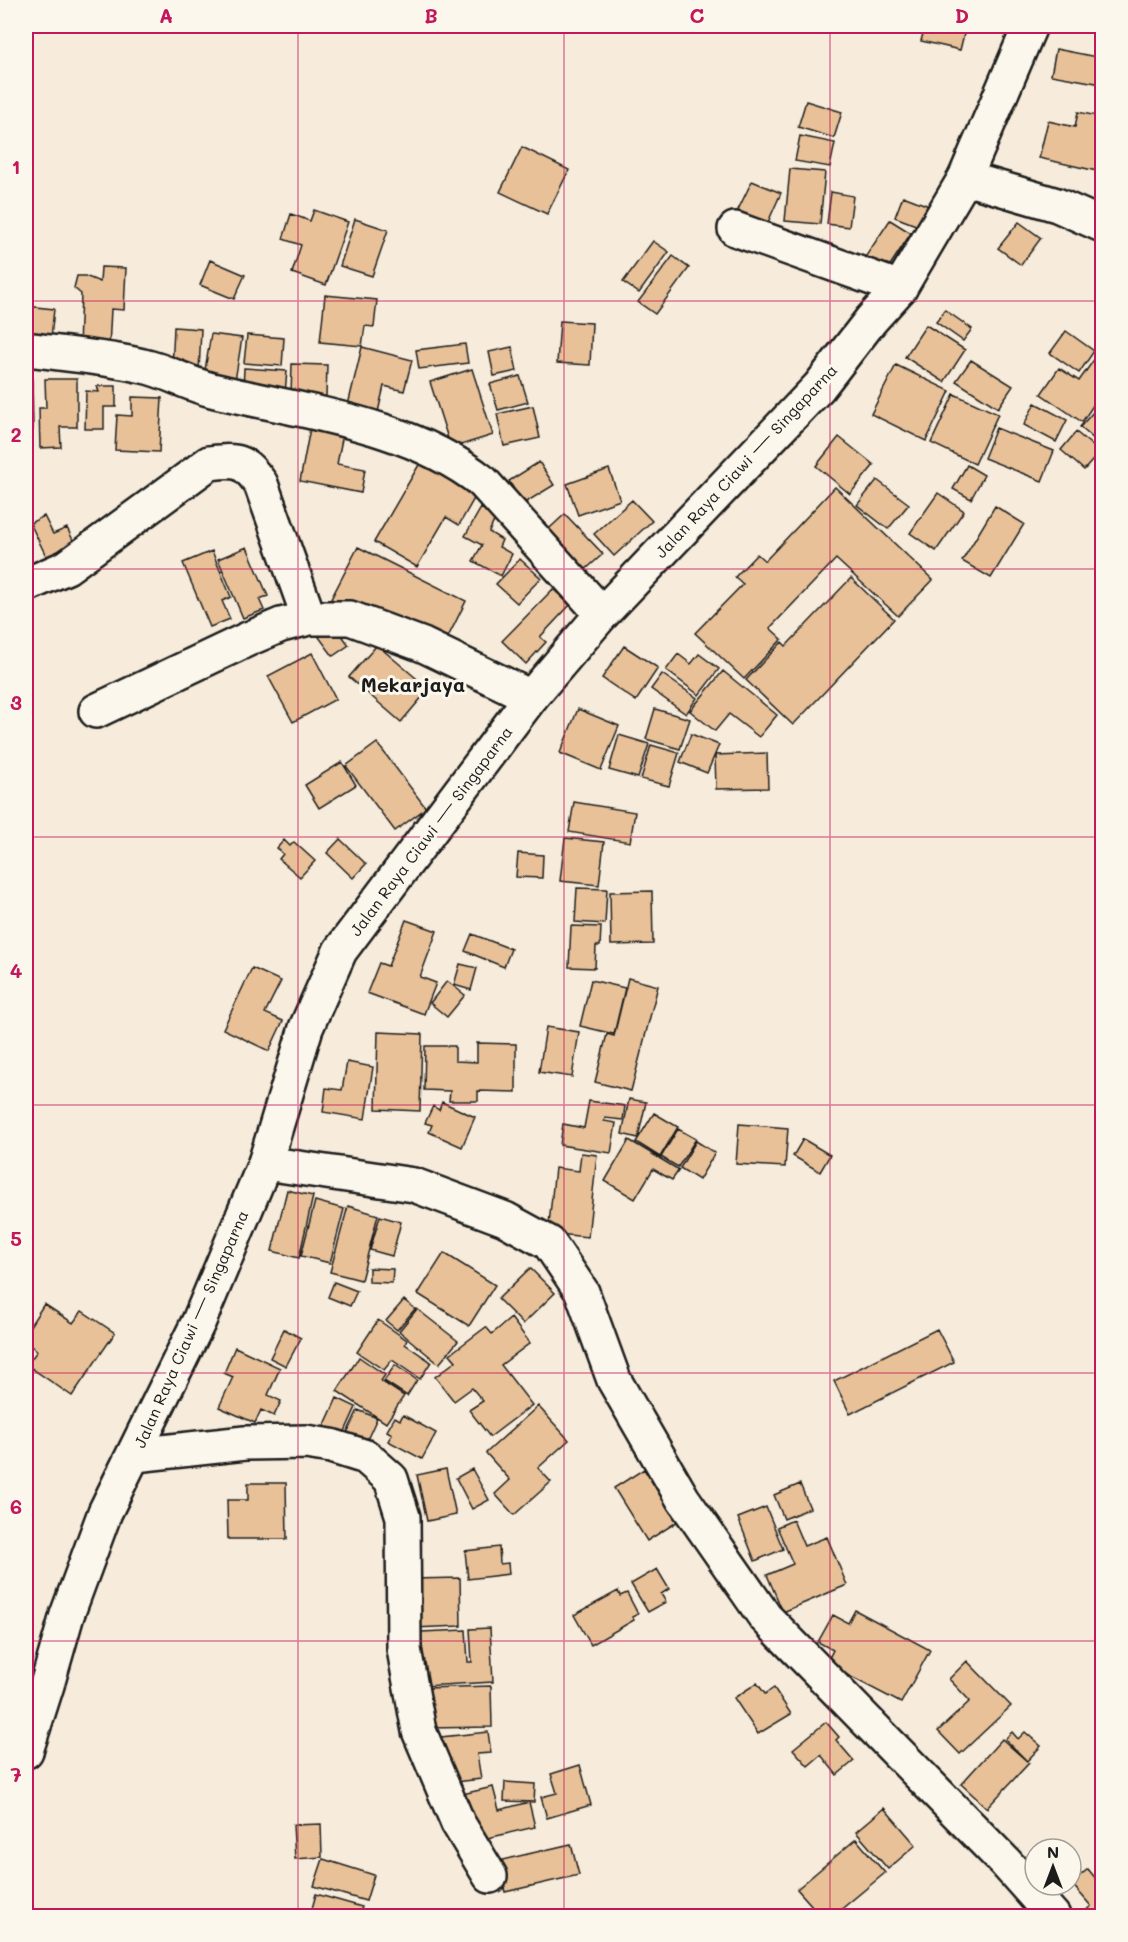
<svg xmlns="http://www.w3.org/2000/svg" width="1128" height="1942" font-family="Mali,sans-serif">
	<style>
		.building { fill: #e8c198; stroke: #1c1c1c; stroke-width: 1.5 }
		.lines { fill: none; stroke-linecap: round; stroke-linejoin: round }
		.minor-casing { stroke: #1c1c1c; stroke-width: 38 }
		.major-casing { stroke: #1c1c1c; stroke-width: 38 }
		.minor { stroke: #fbf7ec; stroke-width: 33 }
		.major { stroke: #fbf7ec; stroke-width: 33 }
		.grid { fill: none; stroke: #c2185b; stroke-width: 1.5; stroke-opacity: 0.55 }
		.labels { text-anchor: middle; stroke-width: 6; stroke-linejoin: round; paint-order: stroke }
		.street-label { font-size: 16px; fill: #1c1c1c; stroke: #fbf7ec }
		.quarter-label { font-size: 20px; font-weight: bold; fill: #1c1c1c; stroke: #fbf7ec }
		.neatline { fill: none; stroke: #c2185b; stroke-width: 2 }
		.grid-label { font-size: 20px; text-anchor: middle; font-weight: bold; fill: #c2185b }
	</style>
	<rect width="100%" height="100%" fill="#f7ecdb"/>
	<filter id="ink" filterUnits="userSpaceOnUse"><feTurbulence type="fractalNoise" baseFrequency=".0167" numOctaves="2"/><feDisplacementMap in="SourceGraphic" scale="12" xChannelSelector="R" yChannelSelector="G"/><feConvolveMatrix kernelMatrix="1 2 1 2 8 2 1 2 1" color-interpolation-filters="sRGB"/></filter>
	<g filter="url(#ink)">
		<!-- building -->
		<path class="building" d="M925,26h41l-6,24 -39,-9z
			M1056,49l46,9v26l-51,-9z
			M806,101l36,11 -8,26 -36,-11z
			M1078,112l24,5v27l-5,27 -58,-13 9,-37 27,6z
			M800,136l35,7 -5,24 -35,-6z
			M522,147l47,23 -22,44 -47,-22z
			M790,169l35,3 -5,52 -35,-3z
			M752,181l29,12 -16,36 -30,-13z
			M831,192l22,4 -4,31 -22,-3z
			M903,196l26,10 -8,21 -26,-10z
			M314,210l34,12 -22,63 -34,-12 9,-28 -18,-6 8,-25 19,7z
			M355,219l33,11 -16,46 -32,-10z
			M890,220l21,13 -26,40 -21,-14z
			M1019,222l22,16 -20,27 -23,-17z
			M653,241l16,11 -30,41 -16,-11z
			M673,256l16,12 -34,46 -17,-12z
			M210,260l35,15 -11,24 -34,-14z
			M101,267l25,1 -2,42 -13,-1 -2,39 -30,-1 2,-53 -7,-6 3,-12h8l15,6z
			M325,295l52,5 -3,27 -9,-1 -3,20 -42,-4z
			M26,306l28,3 -3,29 -25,-2z
			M945,310l27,19 -9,12 -27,-19z
			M560,321l32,2 -2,42 -33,-2z
			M926,325l39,25 -21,32 -39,-25z
			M174,327l27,2 -2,43 -27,-2z
			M1066,331l28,20 -15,22 -29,-20z
			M211,334l31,4 -8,49 -31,-5z
			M247,335l37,3 -2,28 -38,-3z
			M465,344l3,19 -49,6 -3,-19z
			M362,347l50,13 -8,31 -20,-5 -6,26 -30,-7z
			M512,347l5,24 -23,5 -5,-24z
			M1095,358l7,5v29l-20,30 -41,-28 18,-26 20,13z
			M971,360l42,26 -15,22 -42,-27z
			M292,364l35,1 -1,32 -35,-2z
			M26,365h2l1,14h3l1,51h-7z
			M896,365l54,26 -24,50 -55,-27z
			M244,368l43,3 -2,22 -42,-3z
			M472,369l21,66 -42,13 -21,-66z
			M520,376l8,26 -30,8 -8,-26z
			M45,379h32v48h-17l1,20 -21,1 -1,-40h7z
			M97,386h19v21h-12v22h-19l1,-38 13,1z
			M954,394l44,20 -23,50 -44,-21z
			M132,397l30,1 -3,54 -44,-2 2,-35 15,1z
			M1102,402v44l-22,-19z
			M1035,403l32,17 -11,22 -32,-17z
			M533,406l7,32 -36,8 -7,-32z
			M310,428l33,6 -6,30 28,5 -4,24 -61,-12z
			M996,428l58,23 -12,30 -58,-23z
			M1076,432l24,20 -16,18 -23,-20z
			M839,437l35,28 -24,29 -34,-28z
			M539,462l15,23 -31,19 -14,-23z
			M420,463l56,32 -17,30 -13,-8 -29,50 -43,-25z
			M967,465l17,10 -13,24 -18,-10z
			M609,469l11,31 -42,15 -11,-31z
			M877,480l32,24 -21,25 -31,-24z
			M835,487l98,93 -35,36 -62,-57 -66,69 12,11 -38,40 -49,-46 48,-49 -8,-7 22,-23 8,7z
			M938,493l26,18 -28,40 -26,-18z
			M632,500l20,21 -38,35 -20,-22z
			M995,506l29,18 -33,54 -29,-17z
			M481,508l15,9 -7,15 13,8 -3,7 13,7 -11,22 -28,-15 9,-16 -17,-9z
			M565,514l38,40 -27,24 -37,-40z
			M44,516l9,18 14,-6 9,18 -28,14 -18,-37z
			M247,547l21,49 -9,3 5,11 -21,8 -25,-59z
			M358,547l108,54 -26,52 -109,-54z
			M212,551l19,46 -9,4 8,18 -20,8 -27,-64z
			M520,559l21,19 -24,25 -21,-19z
			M851,578l43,41 -101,106 -47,-45 36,-38 4,4z
			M553,589l17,16 -30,32 6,5 -20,22 -24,-23z
			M332,622l17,23 -16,11 -17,-23z
			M377,645l52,44 -28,33 -52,-45z
			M624,646l34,22 -22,33 -34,-23z
			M312,653l24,46 -43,23 -25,-46z
			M678,654l13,10 8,-10 20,15 -20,26 -33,-25z
			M723,671l54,44 -18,22 -30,-23 -14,17 -25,-20z
			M662,674l35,24 -11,16 -35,-25z
			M578,709l41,17 -18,44 -41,-17z
			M655,709l35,10 -10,30 -34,-10z
			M691,734l28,11 -12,28 -27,-11z
			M619,735l30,9 -11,34 -29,-8z
			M377,743l49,65 -31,23 -49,-65z
			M651,745l28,8 -10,33 -28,-7z
			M767,753l1,35 -52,1 -1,-34z
			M342,762l14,23 -37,23 -14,-23z
			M574,802l61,10 -5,30 -61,-10z
			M565,838l39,4 -5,43 -39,-4z
			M340,839l26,25 -13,14 -26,-25z
			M284,840l6,6 4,-4 21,19 -15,16 -21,-18 4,-5 -6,-6z
			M518,853l25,2 -1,23 -26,-1z
			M577,888l30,1 -2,35 -30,-2z
			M652,891l1,53 -42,1 -1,-53z
			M406,920l31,11 -17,46 16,6 -12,31 -57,-21 12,-30 9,3z
			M571,926l30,1 -1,19h-4l-1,22 -26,-1z
			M472,934l39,15 -7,18 -39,-16z
			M460,964l17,4 -6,22 -17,-5z
			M252,968l29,13 -16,32 18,8 -14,30 -46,-22z
			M628,978l30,8 -27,105 -36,-9 12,-48 7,2z
			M591,980l34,8 -11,46 -34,-8z
			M447,981l18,14 -18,22 -17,-14z
			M546,1027l33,5 -7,45 -33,-5z
			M378,1032l44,2 -2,77 -44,-2z
			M477,1043l39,1v48l-38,-1v10h-29l1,-10 -26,-1 1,-44h30v15l22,1z
			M347,1062l26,5 -8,52 -42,-7 3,-24 16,2z
			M629,1099l17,3 -8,36 -16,-4z
			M589,1101l36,5 -2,14 -18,-2 -1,3 12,2 -5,30 -51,-8 3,-21 21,4z
			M442,1102l33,15 -13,30 -33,-15 3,-7 -7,-2 8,-17 6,4z
			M654,1113l24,14 -18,30 -24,-15z
			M739,1124l49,4 -3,39 -49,-3z
			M678,1129l18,10 -18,28 -17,-10z
			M803,1139l27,16 -10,17 -27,-16z
			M629,1140l50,30 -7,10 -19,-11 -18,30 -30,-18z
			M696,1141l19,12 -16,27 -19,-12z
			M581,1153l16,2 -9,82 -40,-4 7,-65 24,3z
			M287,1190l26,6 -14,62 -27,-7z
			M315,1201l29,8 -14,54 -29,-7z
			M348,1206l30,9 -17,65 -31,-8z
			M380,1216l21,6 -9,34 -22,-6z
			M444,1253l51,32 -26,41 -51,-32z
			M369,1268l24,1 -1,14 -23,-1z
			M530,1268l25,25 -32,31 -25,-25z
			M334,1282l23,9 -7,15 -22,-9z
			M404,1300l11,9 -18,21 -11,-9z
			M44,1304l29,19 9,-12 33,22 -43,63 -45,-31 10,-14 -11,-9v-10z
			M417,1309l41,32 -19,23 -40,-33z
			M511,1318l19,25 -29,22 31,40 -42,32 -21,-27 14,-9 -11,-13 -18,13 -19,-24 21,-16 -6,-7 36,-27 6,7z
			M378,1320l29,20 -2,4 26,18 -11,17 -28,-19 -8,10 -27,-18z
			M284,1329l17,9 -15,28 -16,-8z
			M937,1329l17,33 -104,52 -16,-33z
			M235,1347l45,21 -12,27 13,6 -7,15 -13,-6 -6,13 -36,-16 14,-30 -9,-4z
			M359,1357l26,18 -4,6 23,15 -18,27 -49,-32z
			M395,1365l22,15 -10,16 -23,-15z
			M337,1398l19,9 -14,31 -19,-9z
			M538,1406l31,34 -31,28 13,14 -37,33 -19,-21 15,-14 -24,-27z
			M358,1410l19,8 -11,24 -19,-9z
			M403,1415l33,18 -14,26 -34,-18 4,-7 -5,-3 8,-14 5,3z
			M446,1469l10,46 -29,6 -10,-46z
			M472,1469l17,31 -17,9 -16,-31z
			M644,1469l33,53 -30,19 -33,-53z
			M248,1483h38l1,56h-59l-1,-39h21z
			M800,1484l10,24 -26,11 -10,-24z
			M766,1507l17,42 -28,12 -17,-43z
			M793,1520l11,26 23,-9 20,48 -64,27 -16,-37 26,-11 -16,-37z
			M499,1547l1,17 8,-1 1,11 -41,5 -3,-28z
			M657,1569l12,20 -8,5 5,8 -18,10 -17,-28z
			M460,1578l1,48 -48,2 -1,-49z
			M618,1591l2,5 7,-3 11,21 -6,3 2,3 -43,25 -17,-30z
			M855,1610l75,40 -29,53 -75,-39 7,-14 -15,-8 15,-27 15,8z
			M490,1628l3,54 -69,4 -3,-54 45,-2 2,32h4l-2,-33z
			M967,1661l44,45 -51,48 -22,-23 32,-30 -21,-22z
			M757,1683l8,11 9,-6 17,26 -33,20 -24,-36z
			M491,1686l1,41 -65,1 -2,-40z
			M826,1722l13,15 -3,3 18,21 -17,14 -16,-20 -13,11 -15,-17z
			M488,1732l3,21 -14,1 4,25 -34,4 -6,-46z
			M1012,1732l6,7 7,-7 16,14 -14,15 -22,-22z
			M1002,1739l27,24 -42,45 -26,-24z
			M580,1765l11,40 -44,13 -6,-21 16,-4 -6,-19z
			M505,1782l30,2 -1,18 -30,-1z
			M493,1787l6,23 30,-8 6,25 -65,15 -12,-47z
			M884,1808l32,37 -28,24 -32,-37z
			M321,1824l1,33 -27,2 -2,-34z
			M856,1839l29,34 -52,43h-12l-24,-27z
			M571,1844l8,31 -74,17 -7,-31z
			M323,1859l51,16 -8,26 -52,-15z
			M1088,1869l14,17v30h-19l-1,-2 9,-8 -20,-23z
			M316,1894l46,13 -3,9h-49z
			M376,1910l21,6h-33l1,-3 9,3z"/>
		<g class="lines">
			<!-- minor casing -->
			<g class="minor-casing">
				<path id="minor" d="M965,178l92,27 45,20
					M735,229l165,59
					M26,349c39,5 79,8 117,17 24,5 45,18 69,24 90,22 197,33 271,92l119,132
					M26,585l41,-18 142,-104c29,-3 34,-4 52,21l48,134
					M96,711l152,-72 33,-14 28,-7h41l73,27 108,52
					M265,1163l149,22 91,34 44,24 33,49 32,88 69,119 82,118 240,245 48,54
					M135,1455l110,-12 61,-1 25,4 35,11 25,22 12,38 1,132 15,82 39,92 32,53"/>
			</g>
			<!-- major casing -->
			<g class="major-casing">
				<path id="major" d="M26,1751l21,-66 20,-70 38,-103 94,-191 66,-158 41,-135 34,-77 191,-254 71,-83 217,-227 52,-67 29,-32 65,-110 65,-152"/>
			</g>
			<!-- minor -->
			<use href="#minor" class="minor"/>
			<!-- major -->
			<use href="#major" class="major"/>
		</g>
	</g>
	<!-- grid -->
	<path class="grid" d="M298,26v1890M564,26v1890M830,26v1890M26,301h1076M26,569h1076M26,837h1076M26,1105h1076M26,1373h1076M26,1641h1076"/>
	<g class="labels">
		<!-- street labels -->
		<g class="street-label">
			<text transform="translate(746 461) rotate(-47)" y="6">Jalan Raya Ciawi — Singaparna</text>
			<text transform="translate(431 831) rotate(-53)" y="6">Jalan Raya Ciawi — Singaparna</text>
			<text transform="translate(191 1329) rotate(-66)" y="6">Jalan Raya Ciawi — Singaparna</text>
		</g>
		<!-- quarter labels -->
		<g class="quarter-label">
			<text x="413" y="692">Mekarjaya</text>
		</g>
	</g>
	<!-- margin -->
	<rect width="1128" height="1942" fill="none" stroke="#fbf7ec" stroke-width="66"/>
	<!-- north arrow -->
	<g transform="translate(1053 1867)"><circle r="28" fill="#fbf7ec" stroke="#a29f99" stroke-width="1.5"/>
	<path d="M0-4.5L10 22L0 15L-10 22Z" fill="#1c1c1c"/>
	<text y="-9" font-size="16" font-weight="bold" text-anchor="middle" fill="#1c1c1c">N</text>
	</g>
	<rect x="33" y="33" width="1062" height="1876" class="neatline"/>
	<g class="grid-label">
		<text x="166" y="23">A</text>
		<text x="431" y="23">B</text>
		<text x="697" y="23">C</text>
		<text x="962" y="23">D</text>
		<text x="16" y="174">1</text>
		<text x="16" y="442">2</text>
		<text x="16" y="710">3</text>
		<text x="16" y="978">4</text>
		<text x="16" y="1246">5</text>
		<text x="16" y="1514">6</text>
		<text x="16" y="1782">7</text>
	</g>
</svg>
